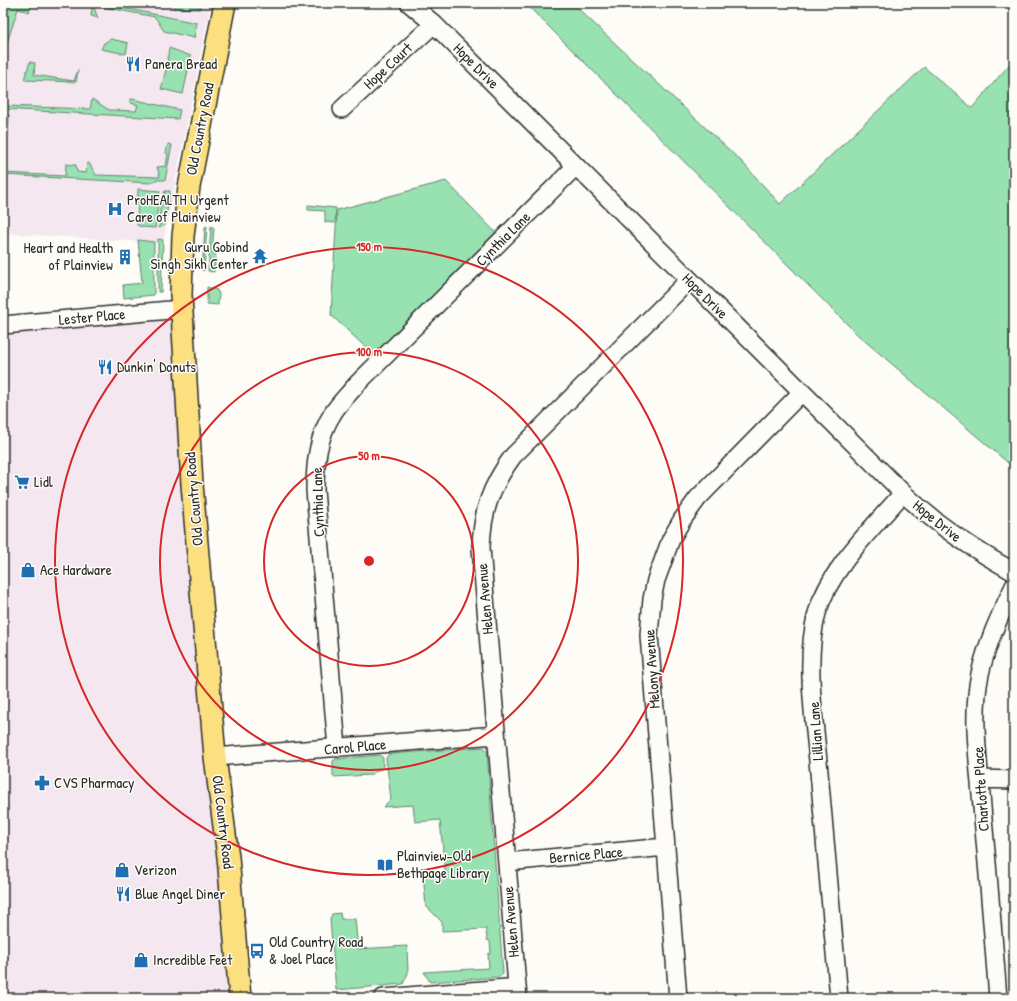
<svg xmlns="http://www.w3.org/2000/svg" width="1017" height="1001" font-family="'Patrick Hand',sans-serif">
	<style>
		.built { fill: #f4e7f0 }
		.green { fill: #98e1b1; stroke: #62866e }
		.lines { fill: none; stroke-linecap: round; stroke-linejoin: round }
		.minor-casing { stroke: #2b2b2b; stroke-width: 20 }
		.major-casing { stroke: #2b2b2b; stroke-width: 24 }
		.minor { stroke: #fdfcf7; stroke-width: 17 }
		.major { stroke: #fce080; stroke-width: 21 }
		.ring { fill: none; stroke: #d62828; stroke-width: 2 }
		.labels { text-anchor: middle; stroke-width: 3; stroke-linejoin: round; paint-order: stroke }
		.poi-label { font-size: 15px; fill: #2b2b2b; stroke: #fdfcf7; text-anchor: start }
		.street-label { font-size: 15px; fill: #2b2b2b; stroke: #fdfcf7 }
		.centre { fill: #d62828; stroke: #fdfcf7; stroke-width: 2 }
		.ring-label { font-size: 12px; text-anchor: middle; font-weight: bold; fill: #d62828; stroke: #fdfcf7; stroke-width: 3; stroke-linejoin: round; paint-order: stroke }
	</style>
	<rect width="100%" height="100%" fill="#fdfcf7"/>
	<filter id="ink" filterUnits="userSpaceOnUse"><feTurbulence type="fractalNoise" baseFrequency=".025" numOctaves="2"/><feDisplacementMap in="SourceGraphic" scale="8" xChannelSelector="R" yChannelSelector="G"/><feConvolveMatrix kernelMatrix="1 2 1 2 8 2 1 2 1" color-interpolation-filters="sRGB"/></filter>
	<g filter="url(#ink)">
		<!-- built -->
		<path class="built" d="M11,3h200l-48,240 -160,-10v-207z
			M173,315l61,683h-222l-9,-7v-658z"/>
		<!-- green -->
		<path class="green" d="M4,3h28l-3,9 -11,-3 -15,46z
			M73,3h27l97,20 -3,15 -30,-7 -9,-14 -57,-11 -4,2 4,10 -7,-2 1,-9z
			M174,3h27l-1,6 -27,-1z
			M525,3h47l170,159 38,42 144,-137 48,41 42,-49v409l-155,-132z
			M111,39l17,4 -2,11 -25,-5 3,-6z
			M169,48l22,8 -8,38 -22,-5 5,-19z
			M30,62l5,1 -1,12 40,6 4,-11 -2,12 -51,-2 -1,-1z
			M3,94l2,1v11l85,3 2,-10 17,11 27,1 2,-6 -7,-2 -1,-3 2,-1 48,11 -2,9 -175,-10z
			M3,115h6l-3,55h-3z
			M168,144l4,1 -7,35h-9l-5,3 -148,-8v-2l62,3 1,-12 10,1 1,7 9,1 1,-9 2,-1 7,12 64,2 -3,-10 9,-1 2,-12 -2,-1z
			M446,181l54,56 -123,121 -46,-43 6,-105z
			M138,189l22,2 -5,37 -13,-1 -5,-2z
			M165,191h5l-5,34 -6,3 1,-19z
			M308,205l28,3 -1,15 -10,-1v-11l-17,-1z
			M207,226l-3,45 -2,-1 3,-43z
			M211,226l3,2 -2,25h4l-2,19 -6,-1z
			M158,239l5,1 -2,52h-3z
			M138,240l16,2v53l-30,3 -1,-13 19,-2z
			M207,287l10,3 2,4 -1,11 -11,-1z
			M484,747l3,4 16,223 -4,3 -69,5 -6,-10 65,-4 -1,-14 3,-1 -1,-12 -3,-1 -1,-11 -44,2v-9l-16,-16 -3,-32 22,-2 -5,-52 -25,2 -2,-17 -30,2 8,-8 -5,-41 3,-4z
			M380,755l3,3v9l-13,8 -37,2v-16l3,-2z
			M340,913l1,6h14l3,30 49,-3 1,27 -5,11 -67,6 -6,-71 2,-5z"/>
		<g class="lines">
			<!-- minor casing -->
			<g class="minor-casing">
				<path id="minor" d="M409,3l25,21 469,469c35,33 70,56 111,79
					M342,109l92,-85
					M3,325l178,-16
					M337,748l-22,-258c0,-27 3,-54 18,-77 6,-10 16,-19 24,-29l219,-218
					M215,757l281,-22
					M980,779l34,1
					M507,862l159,-15
					M383,998l134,-11
					M518,998l-37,-450c1,-37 10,-62 32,-92l176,-176
					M678,998l-29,-363 3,-36 4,-19 15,-41 11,-19 16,-22 103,-105
					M839,998c-7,-75 -13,-151 -20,-226 -4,-49 -15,-111 -2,-159 13,-45 56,-85 86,-120
					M998,998c-5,-64 -10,-127 -16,-191 -3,-43 -11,-90 -2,-133 7,-31 20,-59 34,-88"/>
			</g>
			<!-- major casing -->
			<g class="major-casing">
				<path id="major" d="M225,3l-36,184 -6,49 -2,59 11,189 23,273 13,100 12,141"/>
			</g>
			<!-- minor -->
			<use href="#minor" class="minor"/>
			<!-- major -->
			<use href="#major" class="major"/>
		</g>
	</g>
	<!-- distance rings -->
	<g class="ring">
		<circle cx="369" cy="561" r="105"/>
		<circle cx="369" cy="561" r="209"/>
		<circle cx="369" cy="561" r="314"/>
	</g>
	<!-- icons -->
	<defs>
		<g id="restaurant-bare" transform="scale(1.2)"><path d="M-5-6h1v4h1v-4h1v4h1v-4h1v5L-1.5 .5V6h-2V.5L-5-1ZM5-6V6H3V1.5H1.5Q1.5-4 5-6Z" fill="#1f6fb2" stroke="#fdfcf7" stroke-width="2.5" paint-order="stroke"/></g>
		<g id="hospital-bare" transform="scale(1.2)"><path d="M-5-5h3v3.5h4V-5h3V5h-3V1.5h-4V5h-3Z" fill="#1f6fb2" stroke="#fdfcf7" stroke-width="2.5" paint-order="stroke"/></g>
		<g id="temple-bare" transform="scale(1.2)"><path d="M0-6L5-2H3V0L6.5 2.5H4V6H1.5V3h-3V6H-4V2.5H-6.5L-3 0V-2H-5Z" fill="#1f6fb2" stroke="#fdfcf7" stroke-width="2.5" paint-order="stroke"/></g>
		<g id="building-bare" transform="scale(1.2)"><path d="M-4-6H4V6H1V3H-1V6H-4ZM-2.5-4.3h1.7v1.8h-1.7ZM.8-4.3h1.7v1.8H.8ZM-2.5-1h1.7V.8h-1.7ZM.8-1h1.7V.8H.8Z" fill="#1f6fb2" stroke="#fdfcf7" stroke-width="2.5" paint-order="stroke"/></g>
		<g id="supermarket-bare" transform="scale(1.2)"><path d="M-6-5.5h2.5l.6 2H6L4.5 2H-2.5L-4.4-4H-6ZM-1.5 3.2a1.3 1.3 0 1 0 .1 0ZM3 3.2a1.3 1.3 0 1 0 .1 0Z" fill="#1f6fb2" stroke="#fdfcf7" stroke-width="2.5" paint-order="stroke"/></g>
		<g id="shop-bare" transform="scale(1.2)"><path d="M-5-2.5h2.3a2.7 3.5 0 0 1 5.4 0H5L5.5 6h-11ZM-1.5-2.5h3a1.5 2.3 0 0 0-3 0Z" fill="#1f6fb2" stroke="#fdfcf7" stroke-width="2.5" paint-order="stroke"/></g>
		<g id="pharmacy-bare" transform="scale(1.2)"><path d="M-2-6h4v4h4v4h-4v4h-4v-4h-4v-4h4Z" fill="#1f6fb2" stroke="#fdfcf7" stroke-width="2.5" paint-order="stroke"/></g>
		<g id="library-bare" transform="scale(1.2)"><path d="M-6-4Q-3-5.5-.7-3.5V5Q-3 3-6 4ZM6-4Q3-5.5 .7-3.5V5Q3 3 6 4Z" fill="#1f6fb2" stroke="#fdfcf7" stroke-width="2.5" paint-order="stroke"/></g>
		<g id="bus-bare" transform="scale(1.2)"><path d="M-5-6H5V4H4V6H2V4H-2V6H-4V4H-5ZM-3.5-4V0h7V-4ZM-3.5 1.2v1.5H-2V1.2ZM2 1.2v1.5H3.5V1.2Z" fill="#1f6fb2" stroke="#fdfcf7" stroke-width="2.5" paint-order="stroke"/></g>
	</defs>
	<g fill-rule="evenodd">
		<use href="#restaurant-bare" x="133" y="64"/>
		<use href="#hospital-bare" x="115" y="209"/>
		<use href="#temple-bare" x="260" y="256"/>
		<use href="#building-bare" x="125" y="257"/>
		<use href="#restaurant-bare" x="105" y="367"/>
		<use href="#supermarket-bare" x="22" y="482"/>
		<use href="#shop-bare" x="28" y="570"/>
		<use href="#pharmacy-bare" x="42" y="783"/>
		<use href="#library-bare" x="385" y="865"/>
		<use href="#shop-bare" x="122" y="870"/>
		<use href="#restaurant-bare" x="123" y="894"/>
		<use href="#bus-bare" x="257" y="951"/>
		<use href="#shop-bare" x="141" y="960"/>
	</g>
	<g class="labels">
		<!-- poi labels -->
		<g class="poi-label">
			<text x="145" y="69">Panera Bread</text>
			<text x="127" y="205">ProHEALTH Urgent<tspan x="127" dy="17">Care of Plainview</tspan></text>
			<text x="248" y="252" text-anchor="end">Guru Gobind<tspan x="248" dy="17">Singh Sikh Center</tspan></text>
			<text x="113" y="253" text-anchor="end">Heart and Health<tspan x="113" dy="17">of Plainview</tspan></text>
			<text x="117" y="372">Dunkin' Donuts</text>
			<text x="34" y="487">Lidl</text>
			<text x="40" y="575">Ace Hardware</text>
			<text x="54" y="788">CVS Pharmacy</text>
			<text x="397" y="861">Plainview-Old<tspan x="397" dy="17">Bethpage Library</tspan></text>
			<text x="134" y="875">Verizon</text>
			<text x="135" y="899">Blue Angel Diner</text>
			<text x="269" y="947">Old Country Road<tspan x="269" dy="17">&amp; Joel Place</tspan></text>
			<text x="153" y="965">Incredible Feet</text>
		</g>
		<!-- street labels -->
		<g class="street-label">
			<text transform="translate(388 66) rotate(-43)" y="5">Hope Court</text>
			<text transform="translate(476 66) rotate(45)" y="5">Hope Drive</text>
			<text transform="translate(200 129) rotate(-79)" y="5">Old Country Road</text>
			<text transform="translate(503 239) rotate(-45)" y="5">Cynthia Lane</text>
			<text transform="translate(705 296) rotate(45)" y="5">Hope Drive</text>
			<text transform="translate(92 317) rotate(-5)" y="5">Lester Place</text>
			<text transform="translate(194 499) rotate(-95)" y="5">Old Country Road</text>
			<text transform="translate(318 502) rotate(-92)" y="5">Cynthia Lane</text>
			<text transform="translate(937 521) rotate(39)" y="5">Hope Drive</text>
			<text transform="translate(485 599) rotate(-95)" y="5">Helen Avenue</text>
			<text transform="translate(652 669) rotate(-94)" y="5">Melony Avenue</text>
			<text transform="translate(816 731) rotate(-94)" y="5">Lillian Lane</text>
			<text transform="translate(355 747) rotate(-5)" y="5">Carol Place</text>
			<text transform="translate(981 789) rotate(-94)" y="5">Charlotte Place</text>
			<text transform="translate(223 822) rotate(83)" y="5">Old Country Road</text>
			<text transform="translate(586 855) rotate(-5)" y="5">Bernice Place</text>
			<text transform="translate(511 922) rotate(-95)" y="5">Helen Avenue</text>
		</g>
	</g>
	<circle cx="369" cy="561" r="6" class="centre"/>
	<g class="ring-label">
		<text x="369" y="251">150 m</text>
		<text x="369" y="356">100 m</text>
		<text x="369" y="460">50 m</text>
	</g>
	<!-- margin -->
	<rect width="1017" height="1001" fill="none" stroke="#fdfcf7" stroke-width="16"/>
	<rect x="8" y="8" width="1001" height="985" fill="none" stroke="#2b2b2b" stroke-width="1.5" filter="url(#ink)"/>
</svg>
